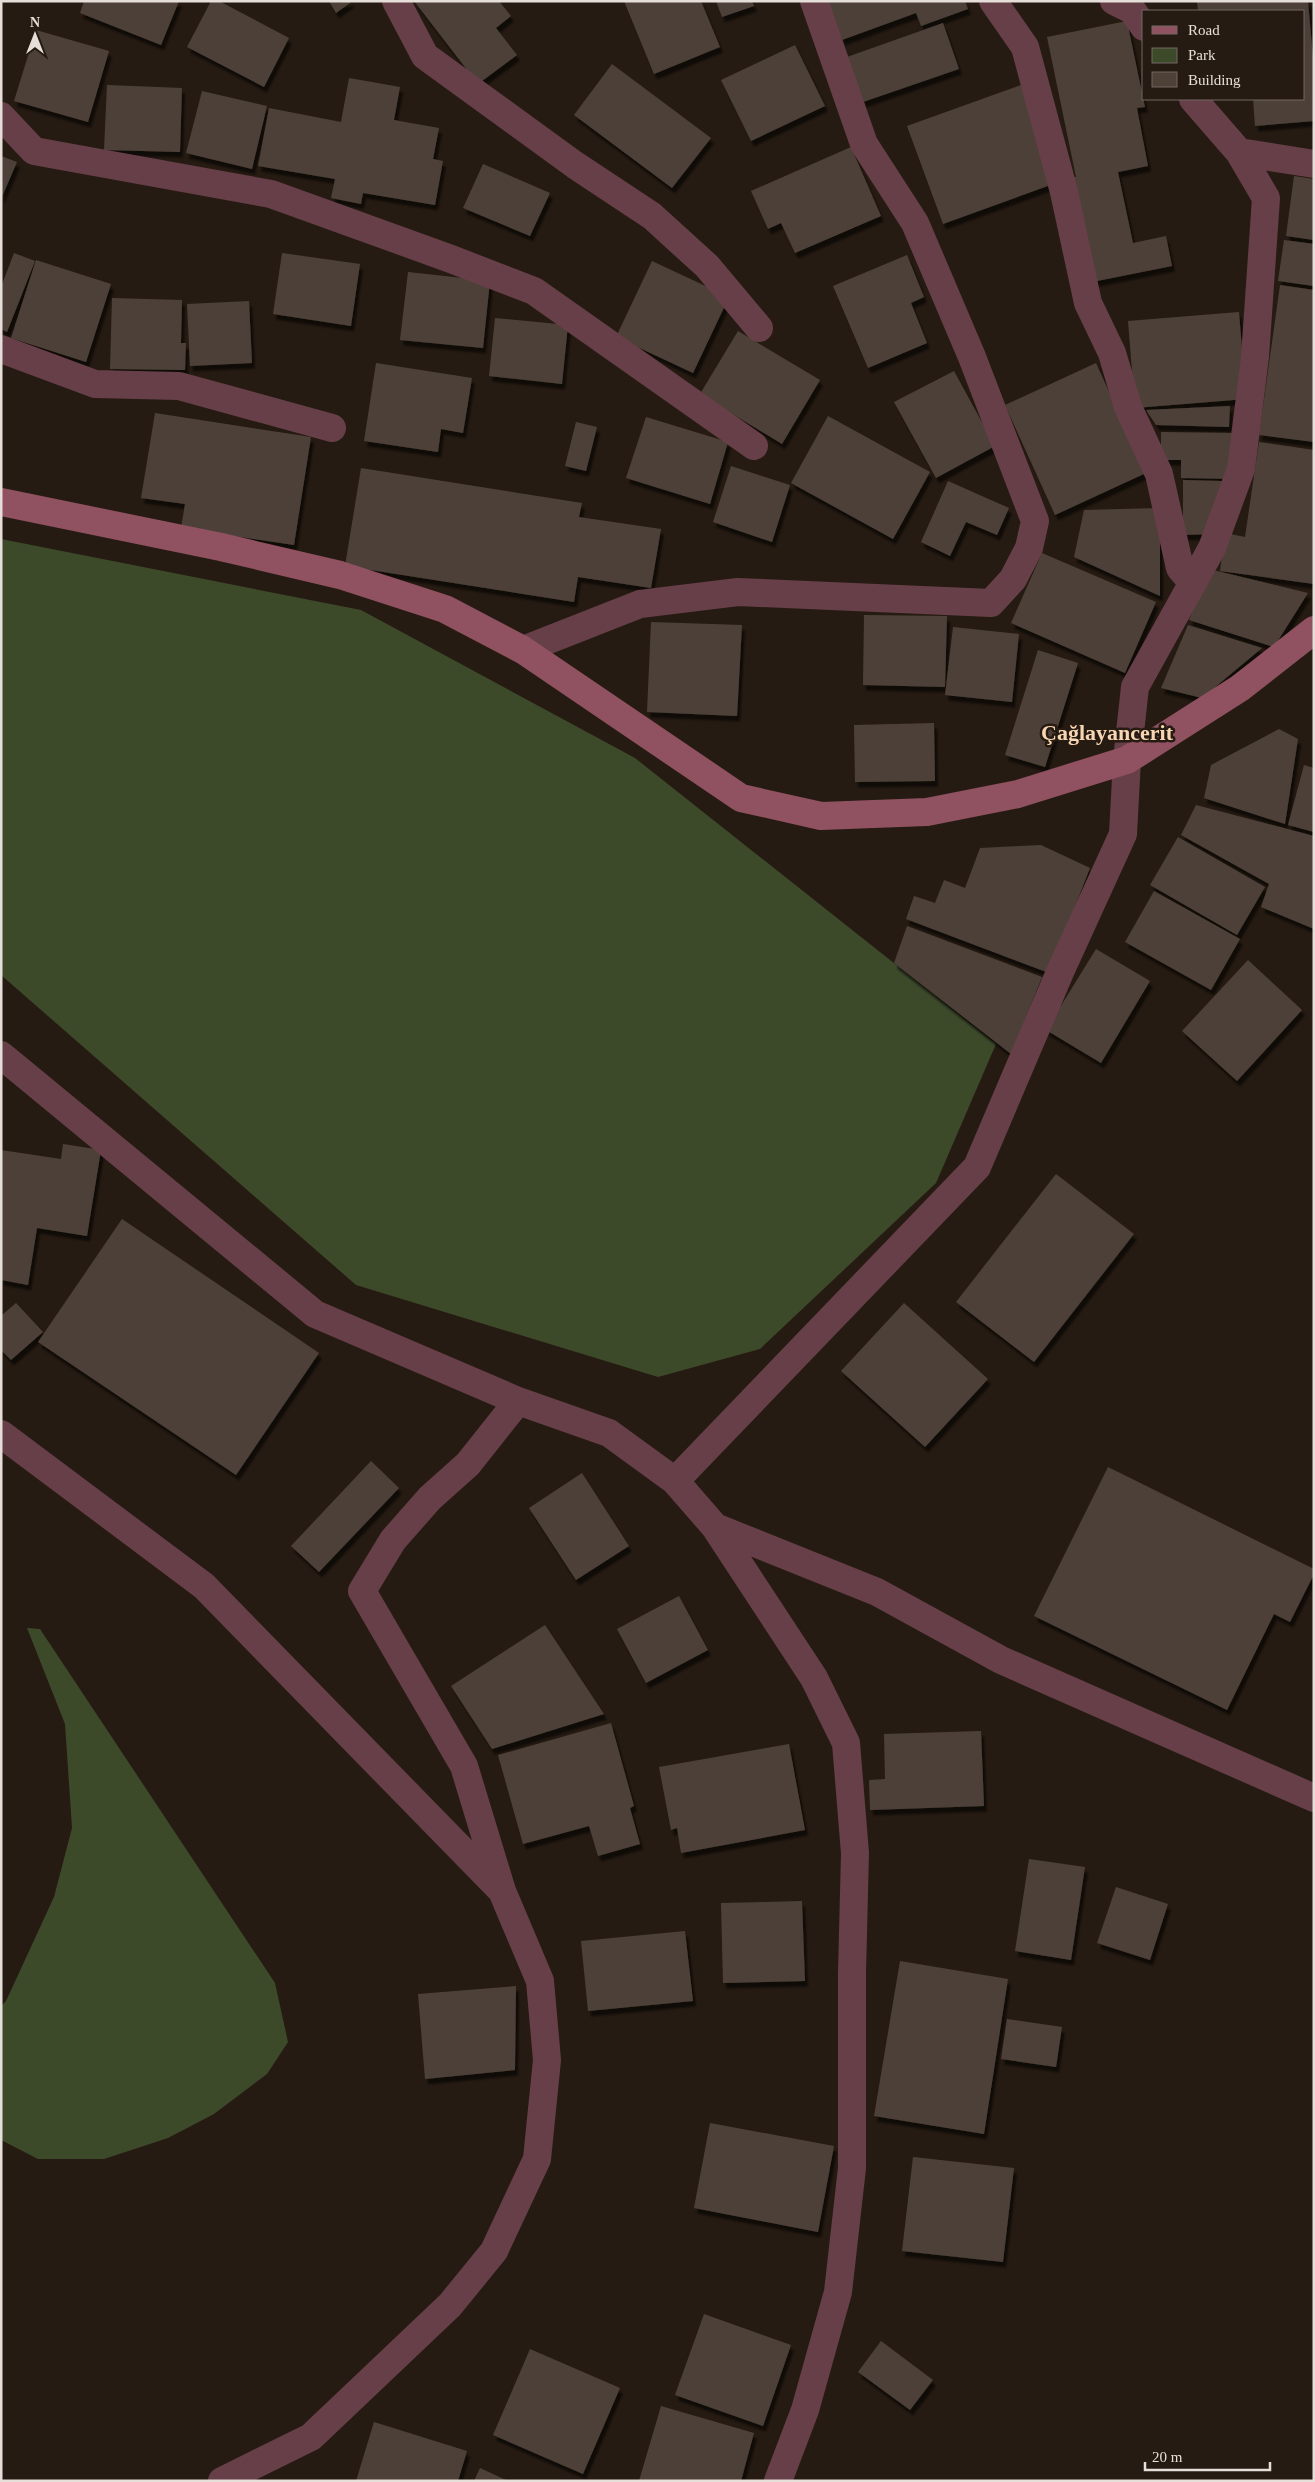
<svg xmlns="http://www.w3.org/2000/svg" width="1315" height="2482" font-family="'Times New Roman',serif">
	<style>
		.green { fill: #3d4a2a }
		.building { fill: #4d4138; filter: url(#shadow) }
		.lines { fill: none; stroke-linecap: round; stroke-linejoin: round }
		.minor { stroke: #673f48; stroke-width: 28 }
		.secondary { stroke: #905160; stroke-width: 28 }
		.labels { text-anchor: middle; stroke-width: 5; stroke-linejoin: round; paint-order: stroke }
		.district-label { font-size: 22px; font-weight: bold; fill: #f8d6b3; stroke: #261b12 }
	</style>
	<defs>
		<filter id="shadow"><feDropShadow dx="3" dy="5.5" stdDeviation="1" flood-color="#0009"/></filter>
	</defs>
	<rect width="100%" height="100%" fill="#261b12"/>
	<!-- green -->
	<path class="green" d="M1,539l360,71 274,148 361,286 -60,139 -176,166 -102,28 -302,-92 -355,-310z
		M27,1628l13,1 235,354 13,59 -21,32 -53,40 -46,24 -64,21h-66l-37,-19v-134l5,-5 48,-104 18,-69 -7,-104z"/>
	<!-- building -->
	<path class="building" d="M84,1h95l-18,44 -81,-32z
		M211,1h8l70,37 -25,49 -77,-40z
		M329,1h24l-17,12z
		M414,1h85l12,15 -15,12 21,27 -39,29z
		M624,1h77l19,46 -66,27z
		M716,1h36l2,5 -32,11z
		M827,1h138l3,8 -47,17 -5,-13 -74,27z
		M1197,1h111l6,68v52l-59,5 -2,-27h51v-88h-106z
		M1127,21l18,86 -8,1 11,58 -30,6 15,71 33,-7 6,30 -80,16 -22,-105h6l-29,-140z
		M943,23l16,46 -96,33 -16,-45z
		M36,30l73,21 -21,71 -74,-21z
		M795,45l30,61 -74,35 -30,-61z
		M612,64l99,74 -39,50 -98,-73z
		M349,78l51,9 -6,33 45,8 -6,31 10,2 -8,44 -72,-12 -2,11 -30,-6 4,-19 -77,-13 11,-58 72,14z
		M107,85l75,3 -2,64 -76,-2z
		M1021,85l35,98 -113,41 -36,-98z
		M202,91l65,15 -15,63 -66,-16z
		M851,147l30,69 -86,37 -14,-30 -13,6 -17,-38z
		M1,156l16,6 -16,37z
		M483,164l67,29 -20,43 -67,-28z
		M1294,176l20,3v61l-28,-4z
		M1284,240l30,4v42l-36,-5z
		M14,253l21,8 -28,71 -6,-3v-42z
		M282,253l78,11 -9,62 -78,-12z
		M907,255l17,42 -13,6 16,40 -59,25 -35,-82z
		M36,260l75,24 -25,78 -75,-24z
		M652,261l77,36 -36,76 -77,-36z
		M408,272l82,9 -7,67 -83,-8z
		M1280,285l34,5v152l-55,-7z
		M112,298l70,2 -1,43h5l-1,27 -75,-1z
		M249,301l3,62 -62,3 -3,-62z
		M1239,312l7,87 -111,9 -7,-87z
		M495,318l73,7 -6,59 -73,-8z
		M738,331l82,49 -38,64 -82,-50z
		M376,363l96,15 -9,55 -22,-4 -3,23 -74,-11z
		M1096,363l50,110 -91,42 -50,-110z
		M954,371l41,75 -59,32 -42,-76z
		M1230,406l-1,21 -73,-2 -10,-15z
		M155,413l156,24 -17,108 -113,-17 4,-24 -44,-6z
		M828,416l102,56 -37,67 -102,-56z
		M646,417l82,25 -18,62 -84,-26z
		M576,422l21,5 -11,44 -21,-5z
		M1161,432l74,1v46l-54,-1v-18h-20z
		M1259,442l55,8v134l-94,-13 5,-38 20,4z
		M731,466l59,19 -18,57 -59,-20z
		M361,468l221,35 -3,14 82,12 -10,59 -73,-11 -4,25 -229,-36z
		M1183,480l39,1 -8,53 -31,1z
		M948,481l61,27 -12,27 -31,-13 -16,34 -29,-14z
		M1160,508v88l-86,-39 10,-47z
		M1042,553l114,49 -31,71 -114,-50z
		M1209,569l99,24 -34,54 -85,-27z
		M864,615l83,1 -2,71 -82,-2z
		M651,622l91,3 -5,91 -90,-4z
		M1188,625l74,23 -60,50 -41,-10z
		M953,627l66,7 -7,68 -67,-7z
		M1038,650l40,13 -33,104 -40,-12z
		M934,723l1,58 -80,1 -1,-57z
		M1279,729l19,10 -13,85 -81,-26 7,-33z
		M1304,765l10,3v64l-26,-7z
		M1196,805l118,31v93l-53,-22 8,-23 -88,-49z
		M1178,837l87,50 -28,48 -87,-50z
		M1041,845l49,23 -41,105 -143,-54 8,-23 21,7 9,-23 21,8 15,-40z
		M1154,891l86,48 -29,51 -86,-48z
		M907,926l135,51 -31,77 -117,-91z
		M1096,949l54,32 -49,82 -55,-33z
		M1248,960l54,50 -65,71 -55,-50z
		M63,1144l38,6 -14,86 -50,-8 -9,57 -27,-5v-130l60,9z
		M1056,1174l78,60 -100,128 -78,-60z
		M122,1219l197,134 -83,122 -198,-133z
		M16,1303l27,29 -32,28 -10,-10v-34z
		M904,1303l84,76 -63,68 -84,-76z
		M371,1461l28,27 -80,84 -28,-26z
		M1108,1467l206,102v5l-24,48 -16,-8 -47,96 -193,-94z
		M582,1473l47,73 -53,34 -47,-72z
		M679,1596l29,54 -62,33 -29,-54z
		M545,1625l59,89 -112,35 -41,-63z
		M611,1723l23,83 -4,2 10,36 -42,12 -9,-30 -66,18 -25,-89z
		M981,1731l3,75 -114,4 -1,-30 16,-1 -1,-45z
		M789,1744l16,86 -124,23 -4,-25 -6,2 -12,-63z
		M1029,1859l56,8 -14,93 -56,-9z
		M1116,1887l52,17 -18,56 -53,-17z
		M802,1901l3,80 -82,2 -2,-80z
		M685,1931l8,70 -105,10 -7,-70z
		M900,1961l108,18 -24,155 -110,-18z
		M516,1986l-1,84 -90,9 -7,-85z
		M1007,2019l55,8 -6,40 -55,-8z
		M710,2123l124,23 -16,86 -124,-24z
		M913,2157l101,11 -11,94 -101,-11z
		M704,2314l87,31 -28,81 -88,-31z
		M881,2341l52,39 -23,30 -52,-38z
		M530,2349l90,39 -37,86 -90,-39z
		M661,2406l93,27 -13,48h-102z
		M374,2422l93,29 -9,30h-102z
		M480,2468l28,13h-34z"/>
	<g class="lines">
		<!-- minor -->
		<path class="minor" d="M396,1l29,55 150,109 77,51 55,50 52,62
			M993,1l32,46 39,145 24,111 24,50 16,54 31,67 21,94 13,15
			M1114,1l18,9 12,17
			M1,116l33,35 237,43 180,65 83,32 220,155
			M1239,152l75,12
			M1,349l94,35 84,2 153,42
			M523,650l117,-46 98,-12 253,11 22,-24 16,-31 6,-27 -63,-164 -57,-134 -51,-79 -50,-143
			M1,1055l314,259 203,87 91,32 66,48 40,46 99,151 32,65 9,110 -3,120v195l-14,124 -33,118 -27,71
			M1,1434l203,152 295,302
			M675,1481l302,-314 83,-195 63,-138 4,-74 8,-73 77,-139 29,-79 14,-112 11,-159 -27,-46 -46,-53
			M715,1527l162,65 124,68 313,138
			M222,2481l89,-44 139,-132 44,-54 43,-92 10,-99 -7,-79 -38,-90 -38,-125 -102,-175 31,-51 37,-42 38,-34 50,-63"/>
		<!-- secondary -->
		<path class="secondary" d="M1,502l220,45 119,28 105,34 78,41 218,148 80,18 106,-4 91,-18 109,-34 113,-72 74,-58"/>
	</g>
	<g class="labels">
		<!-- district labels -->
		<g class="district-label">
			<text x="1107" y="740">Çağlayancerit</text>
		</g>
	</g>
	<!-- border -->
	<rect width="1315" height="2482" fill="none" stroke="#e6dfd9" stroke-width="5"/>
	<!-- legend -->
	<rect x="1142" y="10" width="162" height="90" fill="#261b12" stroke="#736962"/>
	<rect x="1152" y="26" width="25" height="8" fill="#905160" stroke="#736962"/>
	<text x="1188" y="35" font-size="15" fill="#e6dfd9">Road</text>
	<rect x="1152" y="48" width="25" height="15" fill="#3d4a2a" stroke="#736962"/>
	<text x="1188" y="60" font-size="15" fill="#e6dfd9">Park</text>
	<rect x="1152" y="72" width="25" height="15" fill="#4d4138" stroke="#736962"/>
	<text x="1188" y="85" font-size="15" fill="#e6dfd9">Building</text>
	<!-- north arrow -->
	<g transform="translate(35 35)" stroke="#261b12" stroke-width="4" paint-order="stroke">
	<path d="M0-4L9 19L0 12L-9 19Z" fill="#e6dfd9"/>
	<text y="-8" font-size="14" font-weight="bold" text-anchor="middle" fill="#e6dfd9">N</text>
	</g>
	<!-- scale -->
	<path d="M1145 2462v8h125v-8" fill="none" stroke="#e6dfd9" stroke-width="2.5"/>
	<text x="1152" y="2462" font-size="15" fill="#e6dfd9" stroke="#261b12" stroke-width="4" paint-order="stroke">20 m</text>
</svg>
